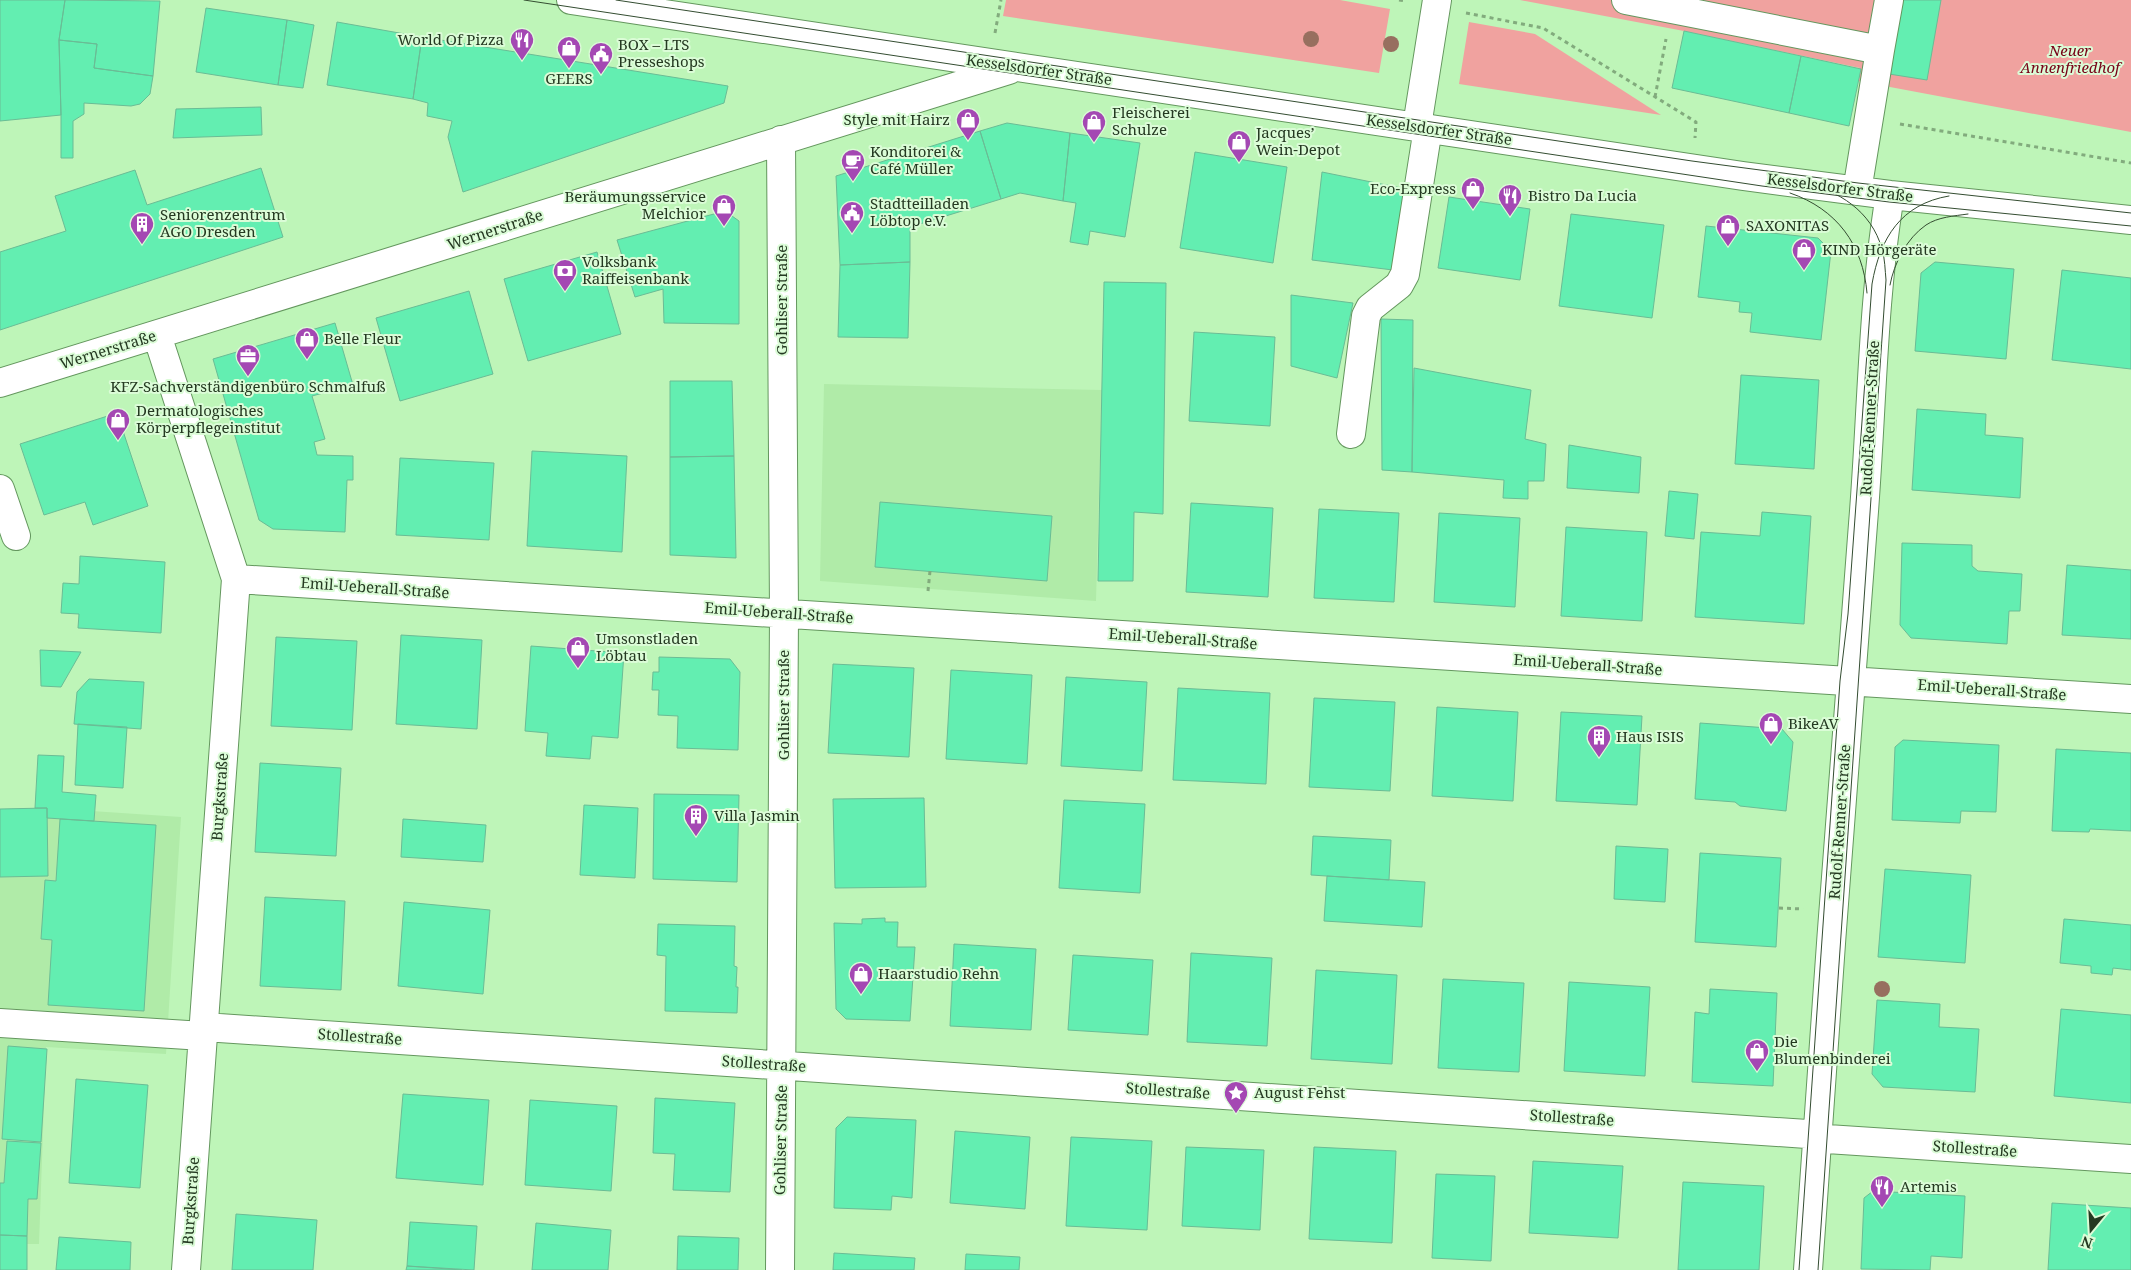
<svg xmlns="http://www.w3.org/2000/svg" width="2131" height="1270" font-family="'Noto Serif',serif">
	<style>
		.built { fill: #b0eba8 }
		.green { fill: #f0a29f }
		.building { fill: #63eeb1; stroke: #6abc95 }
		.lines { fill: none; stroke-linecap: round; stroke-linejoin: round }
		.minor-casing { stroke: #64975e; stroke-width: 30 }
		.path { stroke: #82ab7d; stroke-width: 3; stroke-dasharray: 4 4; stroke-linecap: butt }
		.minor { stroke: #fff; stroke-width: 28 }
		.tram { stroke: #344d31; stroke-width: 1 }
		.tree { fill: #976f5f }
		.labels { text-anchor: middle; stroke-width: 4; stroke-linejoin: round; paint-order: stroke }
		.poi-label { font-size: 15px; fill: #243921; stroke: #dbfcd7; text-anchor: start }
		.park-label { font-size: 15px; font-style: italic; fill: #770217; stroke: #dbfcd7 }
		.street-label { font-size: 15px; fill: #243921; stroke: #dbfcd7 }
	</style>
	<rect width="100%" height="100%" fill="#bef5b8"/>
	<!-- built -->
	<path class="built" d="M824,384l278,6 -6,211 -276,-20z
		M47,808l134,9 -15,237 -120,-7 -7,197h-39v-435z"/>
	<!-- green -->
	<path class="green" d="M1006,0h334l50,9 -11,64 -376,-57z
		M1520,0h611v132l-273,-51 2,-13 -176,-37z
		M1469,22l66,12 126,81 -202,-31z"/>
	<!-- building -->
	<path class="building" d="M0,0h65l-6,40 2,75 -61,6z
		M65,0l95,1 -7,75 -59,-8 3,-24 -38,-4z
		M1902,0h39l-14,80 -38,-6z
		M206,8l81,12 -9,65 -82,-13z
		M287,20l27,5 -11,63 -25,-3z
		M337,22l85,15 -9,62 -86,-14z
		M1684,31l117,25 -12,57 -117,-25z
		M422,37l306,49 -4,17 -261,89 -15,-55 4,-16 -25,-5 1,-13 -15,-4z
		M59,40l38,4 -3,24 59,8 -3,18 -10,10 -9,2 -47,-3v11l-11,7v37h-12v-43z
		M1801,56l60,13 -12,57 -60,-13z
		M261,107l1,28 -89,3 3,-29z
		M1007,123l63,10 -7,68 -43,-8 -19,6 -21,-68z
		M980,131l21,68 -91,28v35l-70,3 -4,-89z
		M1070,133l70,10 -15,94 -35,-6 -2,14 -18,-3 6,-39 -13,-2z
		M1195,152l92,15 -14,96 -93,-15z
		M261,168l22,69 -283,93v-78l66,-21 -11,-35 80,-26 12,35z
		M1322,172l84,17 -13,81 -81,-10z
		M1449,197l81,12 -10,71 -82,-12z
		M725,211l14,10v103l-75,-1 -1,-34 -28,8 -18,-57z
		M1571,214l93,11 -12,93 -93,-12z
		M1706,226l112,12 13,13 -10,89 -71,-8 2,-19 -13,-1 1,-10 -42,-5z
		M597,252l24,82 -93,27 -24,-82z
		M910,262l-2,76 -70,-1 2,-72z
		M1935,262l79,7 -8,90 -91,-8 6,-78z
		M2062,270l69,8v91l-79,-9z
		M1104,282l62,1 -3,231 -29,-2 -1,69h-35z
		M469,291l24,83 -93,27 -24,-83z
		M1291,295l62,8 -16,75 -46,-12z
		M1381,319l32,1 -1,152 -30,-2z
		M335,323l18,62 -41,11 13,43 -11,3 3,13 36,1v24h-6l-2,52 -72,-3 -14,-9 -46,-161z
		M1194,332l81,5 -5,89 -81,-5z
		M1414,368l117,22 -6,49 21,5 -2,37h-16v18l-25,-1 1,-18 -92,-8z
		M1741,375l78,5 -5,89 -79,-5z
		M670,381h62l2,75 -64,1z
		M1917,409l69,5 -1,21 38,3 -3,60 -108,-8z
		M117,413l31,93 -55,19 -8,-23 -41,13 -24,-71z
		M1569,445l72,12 -2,36 -72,-5z
		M532,451l95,5 -5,96 -95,-6z
		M734,456l2,102 -66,-3v-98z
		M400,458l94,5 -5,77 -93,-5z
		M1669,491l29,3 -4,45 -29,-3z
		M880,502l172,14 -5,65 -172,-14z
		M1191,503l82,5 -5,89 -82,-5z
		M1319,509l80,4 -5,89 -80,-4z
		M1762,512l49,4 -7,108 -109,-7 6,-85 59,4z
		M1439,513l81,5 -5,89 -81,-5z
		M1566,527l81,5 -5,89 -81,-5z
		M1902,543l70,2v21l6,5 44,3 -2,37h-11l-2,33 -96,-6 -11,-13z
		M80,556l85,6 -4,71 -83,-5 1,-14 -18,-1 2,-30 16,1z
		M2067,565l64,5v69l-69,-4z
		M401,635l81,5 -5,89 -81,-5z
		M276,637l81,4 -5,89 -81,-4z
		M531,646l93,7 -6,85 -26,-2 -2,23 -44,-3 2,-23 -23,-2z
		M40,650l41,2 -20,35 -20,-1z
		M659,657l71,2 10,13 -2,78 -61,-2 1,-32 -20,-1 1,-25h-7l1,-18h6z
		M833,664l81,4 -5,89 -81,-4z
		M951,670l81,5 -5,89 -81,-5z
		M1066,677l81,5 -5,89 -81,-5z
		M89,679l55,3 -3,47 -67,-5 3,-32z
		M1178,688l92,5 -4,91 -93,-4z
		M1314,698l81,4 -5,89 -81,-4z
		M1437,707l81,5 -5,89 -81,-5z
		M1561,712l81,4 -5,89 -81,-4z
		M1700,723l82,6 11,13 -7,69 -46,-5 -5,-4 -40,-3z
		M78,724l49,3 -4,61 -48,-3z
		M1903,740l96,5 -3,67 -35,-1 -1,12 -68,-3 3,-73z
		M2056,749l75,4v78l-41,-2 -1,3 -37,-1z
		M38,755l26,1 -2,36 34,3 -2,26 -47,-3v-10h-12z
		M260,763l81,5 -5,88 -81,-4z
		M654,794l85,1 -2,87 -84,-3z
		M924,798l2,89 -91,1 -2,-89z
		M1064,800l81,4 -5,89 -81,-5z
		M584,805l54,3 -3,70 -55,-3z
		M47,808l1,68 -48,1v-68z
		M60,819l96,6 -12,186 -96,-6 4,-65 -11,-1 4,-59 11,1z
		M403,819l83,6 -3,37 -82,-5z
		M1313,836l78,4 -2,40 -78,-5z
		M1616,846l52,3 -3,53 -51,-3z
		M1700,853l81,5 -5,89 -81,-5z
		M1885,869l86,6 -6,88 -87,-6z
		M1327,876l98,6 -3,45 -98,-6z
		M265,897l80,4 -4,89 -81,-4z
		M404,902l86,8 -7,84 -85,-8z
		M885,918v4h13l-1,25h18l-5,74 -64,-2 -10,-10 -2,-86 28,1v-5z
		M2064,919l67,6v45l-18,-2 -1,7 -21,-2v-7l-31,-3z
		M658,924l77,2 -1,40 3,1 -1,20h2l-1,26 -72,-2 1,-55 -9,-1z
		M954,944l82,5 -5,81 -81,-4z
		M1191,953l81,5 -5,88 -80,-4z
		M1073,955l80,5 -5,75 -80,-5z
		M1316,970l81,5 -5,89 -81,-5z
		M1443,979l81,4 -5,89 -81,-4z
		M1569,982l81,5 -5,89 -81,-5z
		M1710,989l67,4 -4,93 -81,-4 3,-70 14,2z
		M1877,1000l63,4 -1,23 40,2 -4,63 -92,-5 -11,-13z
		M2061,1009l70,6v88l-77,-7z
		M8,1046l39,3 -6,93 -39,-3z
		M76,1079l72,6 -8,103 -71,-5z
		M403,1094l86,6 -6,85 -87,-7z
		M655,1098l80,5 -5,89 -57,-2 2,-36 -22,-1z
		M530,1100l87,6 -6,85 -86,-6z
		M847,1117l69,3 -4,78 -20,-2 -1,14 -57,-2 2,-80z
		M955,1131l75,6 -5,72 -75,-6z
		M1071,1137l81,4 -5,89 -81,-4z
		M7,1141l34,2 -4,56h-9l-1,37 -27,-1v-52h4z
		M1186,1147l78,3 -4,80 -78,-4z
		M1314,1147l82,4 -4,92 -83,-4z
		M1533,1161l90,5 -5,72 -89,-5z
		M1436,1174l59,2 -4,85 -59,-3z
		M1683,1182l81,4 -5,84h-81z
		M1873,1191l92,5 -3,62 -31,-2 -1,14 -69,-1 3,-71z
		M2052,1203l79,5v62h-83z
		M236,1214l81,6 -4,50h-81z
		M410,1222l67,4 -3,44 -67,-4z
		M536,1223l75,7 -3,40h-76z
		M0,1235l27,1v34h-27z
		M678,1236l61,2 -1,32h-61z
		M59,1237l72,5 -1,28h-74z
		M834,1253l81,5 -1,12h-81z
		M966,1254l54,3 -1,13h-54z
		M407,1266l55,4h-56z"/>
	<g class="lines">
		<!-- minor casing -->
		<g class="minor-casing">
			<path id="minor" d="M571,0l1172,176 147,19 241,25
				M1626,0l254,50 9,-50
				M1417,126l20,-126
				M1857,191l23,-141
				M157,335l79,244 -50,691
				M0,383l1009,-313
				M1351,434l15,-118 4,-8 29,-23 6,-11 23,-146
				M0,489l16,47
				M236,579l1895,120
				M0,1023l203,13
				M204,1027l1603,107 10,4 10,1 304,20
				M780,1270l4,-656 -3,-474
				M1808,1270c17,-249 35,-497 55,-746 9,-109 9,-220 27,-329"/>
		</g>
		<!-- path -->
		<path class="path" d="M1399,0l7,1
			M1466,13l77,15 153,94 -1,16
			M995,33l6,-33
			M1655,97l11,-58
			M1900,124l231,39
			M928,591l2,-20
			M1779,908l24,1"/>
		<!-- minor -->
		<use href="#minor" class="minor"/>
		<!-- tram -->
		<path class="tram" d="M524,0l1238,186 127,16 242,24
			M616,0l1076,161 166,22 273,30
			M1803,181c36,11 68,29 79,68 3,10 3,21 4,31l-68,990
			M1790,193c47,16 73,52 77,100
			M1890,285c4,-22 17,-47 36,-60 12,-8 28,-9 42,-11
			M1799,1270l41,-589 8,-67 24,-330c8,-46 29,-80 77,-88"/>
	</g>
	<!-- trees -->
	<g class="tree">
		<circle cx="1311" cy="39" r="8"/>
		<circle cx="1391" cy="44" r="8"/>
		<circle cx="1882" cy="989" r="8"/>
	</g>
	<!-- icons -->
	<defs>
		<g id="restaurant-pin" transform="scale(1.25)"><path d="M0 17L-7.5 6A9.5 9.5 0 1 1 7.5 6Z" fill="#a448b3" stroke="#dbfcd7"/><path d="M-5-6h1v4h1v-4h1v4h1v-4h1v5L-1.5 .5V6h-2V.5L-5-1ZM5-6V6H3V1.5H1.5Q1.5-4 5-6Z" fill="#fff"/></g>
		<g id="shop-pin" transform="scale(1.25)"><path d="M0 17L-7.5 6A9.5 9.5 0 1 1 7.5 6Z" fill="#a448b3" stroke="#dbfcd7"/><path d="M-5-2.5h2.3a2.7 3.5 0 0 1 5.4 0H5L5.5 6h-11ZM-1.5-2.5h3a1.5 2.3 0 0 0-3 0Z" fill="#fff"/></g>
		<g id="civic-pin" transform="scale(1.25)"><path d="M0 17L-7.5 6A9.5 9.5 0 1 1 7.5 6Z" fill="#a448b3" stroke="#dbfcd7"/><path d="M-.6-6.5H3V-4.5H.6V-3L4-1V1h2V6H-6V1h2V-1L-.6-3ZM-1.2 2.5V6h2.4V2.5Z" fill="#fff"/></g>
		<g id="cafe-pin" transform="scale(1.25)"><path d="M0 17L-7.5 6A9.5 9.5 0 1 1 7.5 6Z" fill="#a448b3" stroke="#dbfcd7"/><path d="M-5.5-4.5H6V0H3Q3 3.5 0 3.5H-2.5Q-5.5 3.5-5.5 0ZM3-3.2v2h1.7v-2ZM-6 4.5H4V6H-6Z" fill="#fff"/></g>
		<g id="building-pin" transform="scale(1.25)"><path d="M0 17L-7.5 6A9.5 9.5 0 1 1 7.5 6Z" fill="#a448b3" stroke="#dbfcd7"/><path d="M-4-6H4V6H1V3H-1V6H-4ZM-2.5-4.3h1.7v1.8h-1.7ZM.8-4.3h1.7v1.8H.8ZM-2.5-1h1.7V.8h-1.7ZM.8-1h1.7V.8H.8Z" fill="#fff"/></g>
		<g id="bank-pin" transform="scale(1.25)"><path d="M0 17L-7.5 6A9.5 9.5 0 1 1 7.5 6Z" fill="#a448b3" stroke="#dbfcd7"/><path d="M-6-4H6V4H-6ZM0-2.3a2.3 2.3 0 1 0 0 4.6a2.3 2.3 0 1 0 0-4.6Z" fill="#fff"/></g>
		<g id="office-pin" transform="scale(1.25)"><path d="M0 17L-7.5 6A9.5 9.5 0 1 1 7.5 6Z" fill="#a448b3" stroke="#dbfcd7"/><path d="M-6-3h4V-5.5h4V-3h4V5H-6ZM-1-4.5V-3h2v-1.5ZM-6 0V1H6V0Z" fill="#fff"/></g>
		<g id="sight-pin" transform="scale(1.25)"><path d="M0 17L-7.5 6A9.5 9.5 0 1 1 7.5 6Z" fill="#a448b3" stroke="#dbfcd7"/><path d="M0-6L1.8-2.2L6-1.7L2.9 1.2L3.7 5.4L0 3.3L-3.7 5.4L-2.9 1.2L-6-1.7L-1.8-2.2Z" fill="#fff"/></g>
	</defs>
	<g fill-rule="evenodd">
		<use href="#restaurant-pin" x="522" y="40"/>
		<use href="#shop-pin" x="569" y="48"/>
		<use href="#civic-pin" x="601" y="54"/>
		<use href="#shop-pin" x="968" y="120"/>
		<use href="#shop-pin" x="1094" y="122"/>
		<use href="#shop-pin" x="1239" y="142"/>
		<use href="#cafe-pin" x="853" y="161"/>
		<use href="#shop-pin" x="1473" y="189"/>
		<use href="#restaurant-pin" x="1510" y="196"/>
		<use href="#shop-pin" x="724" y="206"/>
		<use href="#civic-pin" x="852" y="213"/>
		<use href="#building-pin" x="142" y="224"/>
		<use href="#shop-pin" x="1728" y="226"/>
		<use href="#shop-pin" x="1804" y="250"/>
		<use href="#bank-pin" x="565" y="271"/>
		<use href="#shop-pin" x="307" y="339"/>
		<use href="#office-pin" x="248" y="356"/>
		<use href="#shop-pin" x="118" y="420"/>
		<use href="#shop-pin" x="578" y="648"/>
		<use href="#shop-pin" x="1771" y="724"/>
		<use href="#building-pin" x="1599" y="737"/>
		<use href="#building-pin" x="696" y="816"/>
		<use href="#shop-pin" x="861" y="974"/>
		<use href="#shop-pin" x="1757" y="1051"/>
		<use href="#sight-pin" x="1236" y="1093"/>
		<use href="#restaurant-pin" x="1882" y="1187"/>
	</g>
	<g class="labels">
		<!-- poi labels -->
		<g class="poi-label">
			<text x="504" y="45" text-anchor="end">World Of Pizza</text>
			<text x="618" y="50">BOX – LTS<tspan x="618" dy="17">Presseshops</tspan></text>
			<text x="569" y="84" text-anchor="middle">GEERS</text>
			<text x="1112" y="118">Fleischerei<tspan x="1112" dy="17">Schulze</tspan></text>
			<text x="950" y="125" text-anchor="end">Style mit Hairz</text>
			<text x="1256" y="138">Jacques’<tspan x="1256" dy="17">Wein-Depot</tspan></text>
			<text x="870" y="157">Konditorei &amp;<tspan x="870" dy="17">Café Müller</tspan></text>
			<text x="1456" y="194" text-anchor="end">Eco-Express</text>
			<text x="1528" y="201">Bistro Da Lucia</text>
			<text x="706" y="202" text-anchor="end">Beräumungsservice<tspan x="706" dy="17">Melchior</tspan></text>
			<text x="870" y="209">Stadtteilladen<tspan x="870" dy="17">Löbtop e.V.</tspan></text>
			<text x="160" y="220">Seniorenzentrum<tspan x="160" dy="17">AGO Dresden</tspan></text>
			<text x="1746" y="231">SAXONITAS</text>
			<text x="1822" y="255">KIND Hörgeräte</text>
			<text x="582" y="267">Volksbank<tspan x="582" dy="17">Raiffeisenbank</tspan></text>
			<text x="324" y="344">Belle Fleur</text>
			<text x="248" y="392" text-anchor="middle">KFZ-Sachverständigenbüro Schmalfuß</text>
			<text x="136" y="416">Dermatologisches<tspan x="136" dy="17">Körperpflegeinstitut</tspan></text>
			<text x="596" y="644">Umsonstladen<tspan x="596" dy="17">Löbtau</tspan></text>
			<text x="1788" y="729">BikeAV</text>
			<text x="1616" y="742">Haus ISIS</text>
			<text x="714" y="821">Villa Jasmin</text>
			<text x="878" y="979">Haarstudio Rehn</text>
			<text x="1774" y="1047">Die<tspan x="1774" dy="17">Blumenbinderei</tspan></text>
			<text x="1254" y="1098">August Fehst</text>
			<text x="1900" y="1192">Artemis</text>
		</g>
		<!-- park labels -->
		<g class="park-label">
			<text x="2070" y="56">Neuer<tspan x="2070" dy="17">Annenfriedhof</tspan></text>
		</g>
		<!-- street labels -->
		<g class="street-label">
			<text transform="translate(1039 70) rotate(8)" y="5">Kesselsdorfer Straße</text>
			<text transform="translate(1439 130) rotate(8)" y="5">Kesselsdorfer Straße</text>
			<text transform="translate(1840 188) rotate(7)" y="5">Kesselsdorfer Straße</text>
			<text transform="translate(495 230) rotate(-18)" y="5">Wernerstraße</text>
			<text transform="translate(782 300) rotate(-90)" y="5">Gohliser Straße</text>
			<text transform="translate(108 350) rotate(-17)" y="5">Wernerstraße</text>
			<text transform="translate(1870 418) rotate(-87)" y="5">Rudolf-Renner-Straße</text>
			<text transform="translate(375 588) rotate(4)" y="5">Emil-Ueberall-Straße</text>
			<text transform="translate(779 613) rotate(4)" y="5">Emil-Ueberall-Straße</text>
			<text transform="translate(1183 639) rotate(4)" y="5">Emil-Ueberall-Straße</text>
			<text transform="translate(1588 665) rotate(4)" y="5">Emil-Ueberall-Straße</text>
			<text transform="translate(1992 690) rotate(4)" y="5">Emil-Ueberall-Straße</text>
			<text transform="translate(784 705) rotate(-90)" y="5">Gohliser Straße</text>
			<text transform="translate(220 797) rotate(-86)" y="5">Burgkstraße</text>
			<text transform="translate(1840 822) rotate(-86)" y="5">Rudolf-Renner-Straße</text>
			<text transform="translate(360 1037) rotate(4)" y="5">Stollestraße</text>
			<text transform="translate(764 1064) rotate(4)" y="5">Stollestraße</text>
			<text transform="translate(1168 1091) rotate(4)" y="5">Stollestraße</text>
			<text transform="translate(1572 1118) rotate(4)" y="5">Stollestraße</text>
			<text transform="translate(781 1140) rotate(-89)" y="5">Gohliser Straße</text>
			<text transform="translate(1975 1149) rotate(4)" y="5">Stollestraße</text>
			<text transform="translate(191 1201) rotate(-86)" y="5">Burgkstraße</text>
		</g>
	</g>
	<!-- north arrow -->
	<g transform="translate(2091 1230) rotate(198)" stroke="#dbfcd7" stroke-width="4" paint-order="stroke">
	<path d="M0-4L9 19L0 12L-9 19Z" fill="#243921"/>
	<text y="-8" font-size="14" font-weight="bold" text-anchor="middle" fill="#243921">N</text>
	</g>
</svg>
